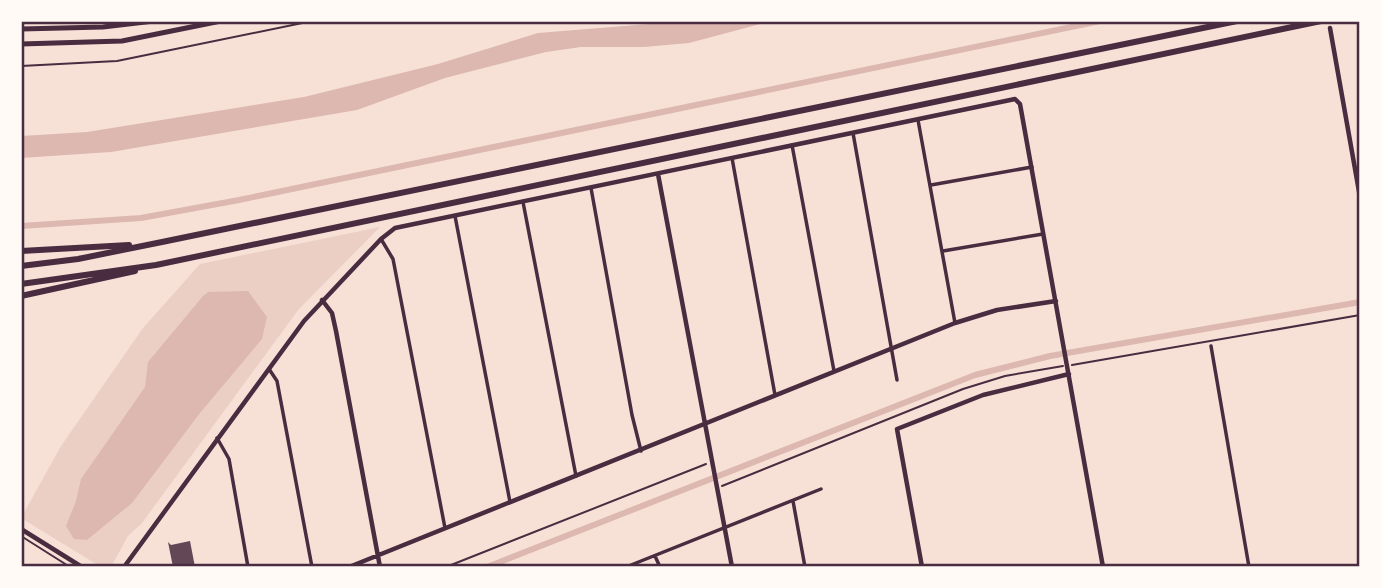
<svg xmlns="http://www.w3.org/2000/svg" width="1381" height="588" font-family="'Golos Text',sans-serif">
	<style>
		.green { fill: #ebcfc5 }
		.water { fill: #dcb8b0 }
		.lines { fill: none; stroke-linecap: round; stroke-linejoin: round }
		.canal { stroke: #dcb8b0; stroke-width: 6 }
		.building { fill: #644757 }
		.path { stroke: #4a2c40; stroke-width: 2 }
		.minor { stroke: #4a2c40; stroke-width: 3.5 }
		.tertiary { stroke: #4a2c40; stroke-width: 4.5 }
		.trunk { stroke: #4a2c40; stroke-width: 5 }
		.motorway { stroke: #4a2c40; stroke-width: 6 }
		.neatline { fill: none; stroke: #4a2c40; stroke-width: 2.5 }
	</style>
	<rect width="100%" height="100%" fill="#f7e1d7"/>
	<!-- green -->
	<path class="green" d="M380,227l-81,82 -157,214 -14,13 -17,31h-10l-80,-49 40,-72 82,-118 57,-64z"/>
	<!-- water -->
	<path class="water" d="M686,21h85l-82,22 -45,4h-63l-35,5 -101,26 -88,32 -246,42 -90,6v-22l66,-4 217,-35 134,-33 100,-31z
		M248,291l19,26 -5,22 -62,74 -68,90 -45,37 -13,-1 -8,-13 10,-25 5,-22 64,-92 3,-25 55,-66 5,-4z"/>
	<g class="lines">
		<!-- canal -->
		<path class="canal" d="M21,226l120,-8 98,-18 861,-179
			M487,567l488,-192 75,-19 310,-54"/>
	</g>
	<!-- building -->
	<path class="building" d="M190,541l5,26h-22l-5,-25 3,3z"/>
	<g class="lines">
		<!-- path -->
		<path class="path" d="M21,66l96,-5 195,-40
			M1072,365l288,-50
			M722,486l241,-97 42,-13 58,-10
			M21,536l49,31
			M446,567l260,-103"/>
		<!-- minor -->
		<path class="minor" d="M918,120l37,203
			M853,133l44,247
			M792,145l42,226
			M732,158l43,237
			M931,185l101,-18
			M591,188l41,227 9,36
			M523,202l53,274
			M455,216l55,286
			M381,239l12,20 52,269
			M943,251l100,-17
			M1211,346l38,221
			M269,369l8,12 35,186
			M217,438l12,21 19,108
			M793,501l12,66
			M655,556l5,11
			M626,567l195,-78"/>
		<!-- tertiary -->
		<path class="tertiary" d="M1330,28l30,169
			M658,174l74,393
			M322,300l10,13 4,18 44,236
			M21,529l61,38
			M124,567l180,-246 77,-82 14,-11 620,-129 5,5 83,463
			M349,567l606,-244 42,-13 59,-9
			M922,567l-25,-138 86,-34 86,-21"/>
		<!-- trunk -->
		<path class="trunk" d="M21,29l82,-2 51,-6
			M21,44l101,-3 99,-20"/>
		<!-- motorway -->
		<path class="motorway" d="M21,251l108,-6
			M21,266l57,-7 84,-17 1075,-221
			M21,284l135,-19 1165,-244
			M21,296l114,-25"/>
	</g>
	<!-- border -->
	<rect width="1381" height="588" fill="none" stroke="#fffaf5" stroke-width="46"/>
	<rect x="23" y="23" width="1335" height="542" class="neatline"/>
</svg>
